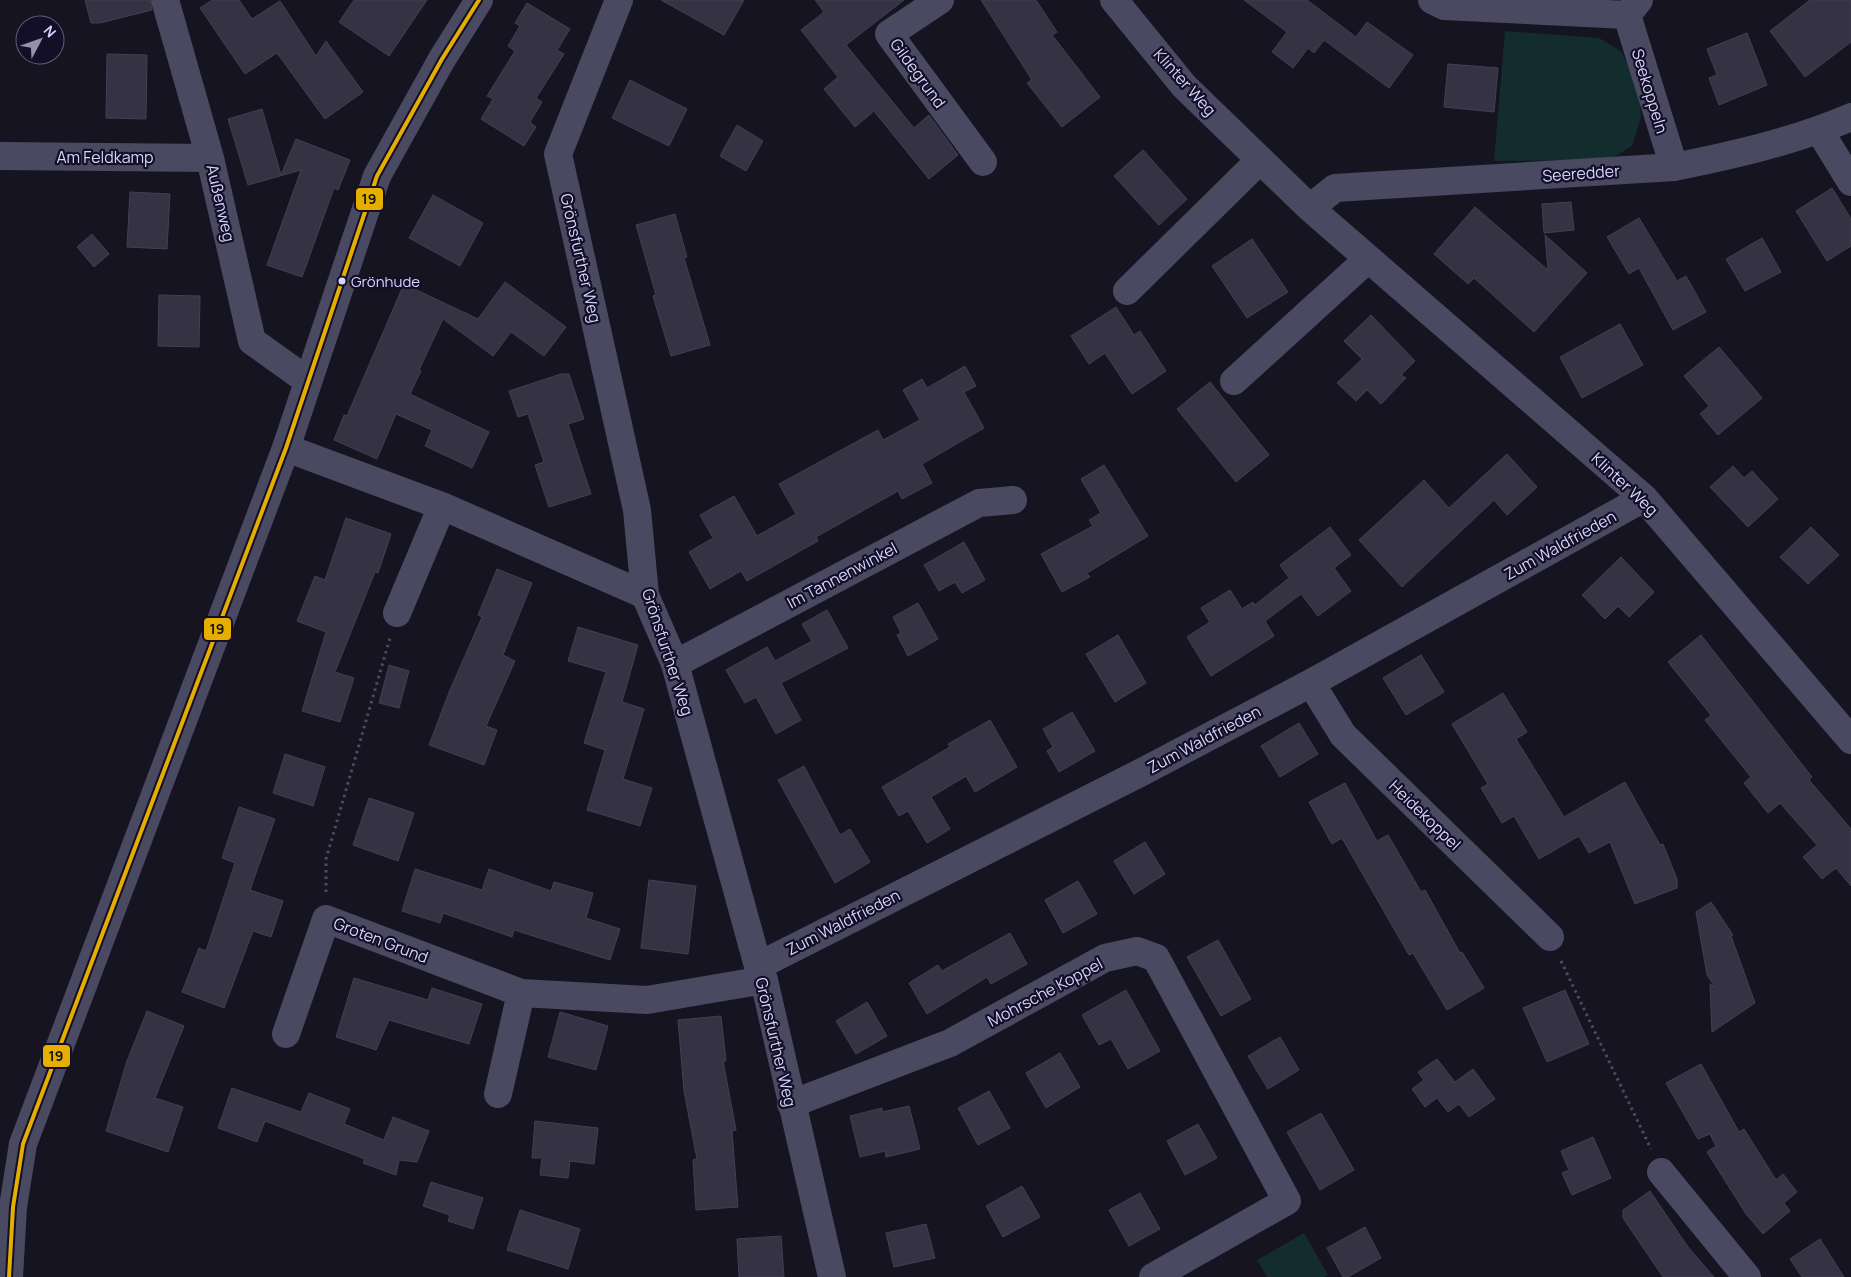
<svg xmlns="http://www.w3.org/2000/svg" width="1851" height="1277" font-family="Manrope,sans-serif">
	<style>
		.green { fill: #132c2d }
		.building { fill: #343243; stroke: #433f54 }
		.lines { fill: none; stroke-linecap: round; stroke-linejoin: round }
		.path { stroke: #44505f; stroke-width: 3; stroke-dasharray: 2.5 4; stroke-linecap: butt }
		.minor { stroke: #4a4962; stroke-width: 28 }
		.bus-1-casing { stroke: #130f26; stroke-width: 8 }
		.bus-1 { stroke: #e6af00; stroke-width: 4 }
		.bus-dot { fill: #d9d4ff; stroke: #130f26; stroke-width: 2 }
		.labels { text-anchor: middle; stroke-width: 4.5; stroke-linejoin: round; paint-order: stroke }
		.bus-label { font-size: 15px; fill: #d9d4ff; stroke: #130f26; text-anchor: start }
		.street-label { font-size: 16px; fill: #d9d4ff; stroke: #130f26 }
		.line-badge { stroke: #130f26; stroke-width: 2 }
		.pale-badge-label { font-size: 14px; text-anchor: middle; font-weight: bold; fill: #111 }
	</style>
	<rect width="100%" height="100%" fill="#161421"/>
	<!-- green -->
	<path class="green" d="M1505,31l94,7 22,13 17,32 3,34 -9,29 -23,14 -115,1z
		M1304,1233l24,42 -4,2h-57l-10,-17z"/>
	<!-- building -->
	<path class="building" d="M85,0h65l2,10 -52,13h-9z
		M212,0h27l13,19 28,-18 36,55 10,-15 37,51 -38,27 -48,-66 -32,21 -45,-66z
		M354,0h73l-38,56 -50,-34z
		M661,0h83l-20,35z
		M815,0h89l-58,45 68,83 15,-13 29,40 -29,24 -55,-68 -19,16 -31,-38 14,-12 -37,-47 23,-18z
		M981,0h55l21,32 -5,3 48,62 -38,30 -35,-44 5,-3z
		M1244,0h63l49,37 11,-15 46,33 -24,33 -65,-48 -10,13 -6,-5 -15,20 -21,-16 15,-20z
		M1810,0h41v42l-46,35 -35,-46z
		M527,3l43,26 -13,21 7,4 -28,44 6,4 -12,20 6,5 -12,19 -43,-27 12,-20 -6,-3 28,-45 -7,-5 12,-20 -5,-3z
		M1747,33l20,52 -48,20 -10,-27 8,-3 -10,-26z
		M107,54l40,1 -1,64 -40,-1z
		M1448,64l50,4 -4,44 -50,-5z
		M630,80l57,29 -18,37 -57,-28z
		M262,109l19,66 15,-36 54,21 -12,30 -4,-2 -32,89 -35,-12 34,-95 -53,15 -20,-66z
		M737,125l26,16 -17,30 -26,-15z
		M1143,150l44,49 -28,26 -45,-49z
		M1832,188l19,31v27l-24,15 -31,-50z
		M130,192l40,2 -3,55 -40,-2z
		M433,195l50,28 -23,43 -51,-28z
		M1571,202l3,28 -30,3 -2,-29z
		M1475,207l73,63 -3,-35 42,38 -53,59 -60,-54 -6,6 -34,-30z
		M675,214l12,43 -3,1 26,87 -39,11 -18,-60 3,-1 -20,-70z
		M1639,218l38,63 9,-5 20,36 -33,18 -34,-62 -10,6 -22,-37z
		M92,234l17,20 -15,13 -17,-20z
		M1762,238l19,34 -36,19 -19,-32z
		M1252,239l36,53 -41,26 -35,-52z
		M505,282l61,45 -22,29 -33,-24 -18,24 -50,-37 -24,51 2,1 -11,23 79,38 -17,36 -47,-22 7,-16 -36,-16 -19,45 -43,-19 10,-25 3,1 57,-132 74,35z
		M159,295l41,1 -1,51 -41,-1z
		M1116,307l18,28 6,-4 26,40 -34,23 -27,-41 -16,11 -18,-28z
		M1371,315l44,46 -14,14 5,3 -25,26 -14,-14 -11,11 -19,-18 25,-24 -18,-18z
		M1620,324l23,41 -61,33 -22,-41z
		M1719,347l43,51 -44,37 -18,-21 9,-8 -25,-30z
		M965,366l11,20 -12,6 20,36 -62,36 10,19 -30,16 -4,-8 -82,46 2,4 -71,40 -6,-10 -31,18 -21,-37 24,-14 -13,-23 34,-19 23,40 39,-22 -17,-30 99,-54 5,10 37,-20 -17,-30 19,-11 5,9z
		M561,374h8l15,45 -16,5 23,70 -42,13 -14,-42 9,-3 -16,-48 -10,3 -9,-26z
		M1210,382l59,73 -33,27 -59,-73z
		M1507,454l30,33 -30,28 -13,-15 -92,87 -43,-47 65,-60 25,28z
		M1104,465l44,71 -61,37 3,4 -28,15 -21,-38 52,-28 -4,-6 12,-7 -20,-34z
		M1733,466l11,12 8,-7 26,28 -30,28 -38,-40z
		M346,518l45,16 -13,39 -3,-1 -40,100 19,6 -14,44 -38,-11 24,-79 -29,-11 18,-45 10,4z
		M1330,527l21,28 -17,13 17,23 -33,25 -17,-22 -36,27 9,15 -63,40 -24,-39 23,-15 -9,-14 29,-18 12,19 11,-7 2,3 34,-27 -9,-13z
		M1811,527l28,28 -31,29 -28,-27z
		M964,542l21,38 -23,13 -7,-11 -16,9 -15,-26z
		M1621,557l33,35 -25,25 -11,-11 -13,13 -23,-24z
		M497,569l35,14 -29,72 12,6 -29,65 11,4 -13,35 -55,-20 21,-55 32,-73 -4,-2z
		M918,603l20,36 -30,17 -11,-21 4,-2 -8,-16z
		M827,610l21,38 -67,35 20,37 -25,14 -20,-37 -11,6 -19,-33 41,-23 8,14 37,-20 -10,-17z
		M578,627l60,18 -16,57 22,7 -21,70 29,9 -12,38 -53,-16 18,-60 -21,-7 22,-71 -38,-11z
		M1118,635l28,48 -31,19 -29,-48z
		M1701,635l111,142 -3,3 42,49v57l-15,-18 -14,11 -19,-22 14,-12 -37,-42 -12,10 -24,-30 7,-6 -46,-57 6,-5 -43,-53z
		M1421,655l23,37 -38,23 -23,-37z
		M389,665l20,6 -10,37 -20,-5z
		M1503,693l24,39 -11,7 48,78 61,-35 35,63 3,-1 14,35v9l-42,16 -25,-62 -21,11 -10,-17 -40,23 -25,-43 -12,7 -21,-35 7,-4 -36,-60z
		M1072,712l23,39 -36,21 -12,-21 6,-4 -10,-18z
		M990,720l27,47 -42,25 -9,-16 -35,21 19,32 -23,14 -19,-32 -9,5 -17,-29 68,-40 -2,-3z
		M1299,723l19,31 -38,23 -19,-31z
		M285,754l40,13 -12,39 -40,-13z
		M804,766l36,69 10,-6 20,33 -35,21 -57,-103z
		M1345,783l32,58 11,-6 33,57 4,-2 35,63 2,-1 22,36 -37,22 -34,-57 -4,2 -67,-117 -10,6 -23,-42z
		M369,798l45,15 -16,48 -45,-16z
		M239,807l36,12 -25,71 33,11 -12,36 -18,-6 -29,77 -42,-16 17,-44 7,3 29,-88 -13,-5z
		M1145,842l20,32 -31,20 -20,-33z
		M415,869l67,21 7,-21 62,22 3,-9 39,11 -7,25 34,11 -10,31 -96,-30 -2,7 -69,-24 -3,10 -38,-12z
		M649,880l47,6 -8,68 -47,-6z
		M1078,881l19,33 -34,19 -18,-33z
		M1711,902l22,33 -2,1 24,67 -43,29 -2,-48 5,3 -8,-12 -11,-63z
		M1010,933l17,31 -36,20 -4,-7 -60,37 -18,-31 29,-18 4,6z
		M1218,940l33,59 -30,17 -34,-59z
		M354,978l74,22 4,-12 50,16 -13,40 -80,-24 -13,30 -40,-13z
		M1126,990l34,61 -32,18 -17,-30 -12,6 -17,-30z
		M1565,990l24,54 -42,18 -24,-54z
		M867,1002l20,34 -31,18 -20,-33z
		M147,1011l37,15 -29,72 28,9 -15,45 -62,-21 21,-70z
		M560,1012l48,14 -12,44 -48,-13z
		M721,1016l5,45h-3l13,69 -4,1 6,76 -42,3 -3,-50 4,-1 -13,-68 -6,-71z
		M1280,1037l19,33 -31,19 -20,-33z
		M1060,1053l20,34 -34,21 -20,-35z
		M1437,1059l18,23 18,-13 22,30 -26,18 -10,-13 -11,8 -11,-14 -12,9 -13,-18 12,-9 -6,-8z
		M1701,1064l38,68 5,-3 32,51 7,-6 14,18 -13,11 6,8 -27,23 -17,-20 -39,-62 9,-6 -6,-12 -12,5 -32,-56z
		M232,1088l69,24 8,-19 41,16 -6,15 40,16 9,-23 36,14 -12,31 -18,-2 -3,15 -33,-12 2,-4 -100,-38 -8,21 -39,-14z
		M989,1091l21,37 -32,17 -20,-37z
		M909,1106l11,43 -34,8 -1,-6 -25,6 -10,-41 32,-8v4z
		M1321,1113l33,57 -34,20 -33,-58z
		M535,1121l63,7 -4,36 -24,-3 -2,17 -28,-3 2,-17h-10z
		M1198,1124l19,34 -32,17 -18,-34z
		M1593,1137l18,41 -39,17 -10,-22 7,-3 -8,-19z
		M431,1182l52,16 -10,31 -25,-8 2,-6 -27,-9z
		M1022,1186l18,31 -37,20 -17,-31z
		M1650,1191l38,56 26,30h-51l-40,-59v-8z
		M1140,1193l20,36 -31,17 -20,-36z
		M520,1210l60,19 -12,40 -61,-19z
		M926,1224l9,34 -41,9 -8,-34z
		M1365,1227l16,31 -33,19h-5l-16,-29z
		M781,1236l3,41h-45l-2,-38z
		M1820,1239l24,38h-42l-12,-18z"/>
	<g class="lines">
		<!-- path -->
		<path class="path" d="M326,892v-33l64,-221
			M1561,961l90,188"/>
		<!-- minor -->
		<path class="minor" d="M165,0l45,158 42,183 56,40
			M619,0l-61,154 79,356 8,85 30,69 83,302 6,14 68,297
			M940,0l-51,34 94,128
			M1114,0l70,86 126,122 334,290 207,242
			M1432,0l12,6 183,9 12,-15
			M1627,15l47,152
			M1819,130l32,52
			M0,156l210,2
			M1310,208l25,-20 339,-21c60,-12 121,-26 177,-50
			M1127,291l133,-131
			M1234,381l134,-122
			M286,448l156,58 203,89
			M397,613l45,-107
			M675,664l304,-161 34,-3
			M1311,683l32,52 207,202
			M758,966l382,-193 171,-90 333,-185
			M286,1034l40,-115 195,74 126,7 117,-20
			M498,1094l23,-101
			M791,1104l159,-61 155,-85 32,-7 19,7 131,243 -134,76
			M1661,1172l86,105
			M9,1277l4,-70 10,-63 263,-696 91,-272 65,-117 37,-59"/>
		<!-- bus-1 casing -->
		<g class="bus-1-casing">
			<path id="bus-1" d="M9,1277l4,-70 10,-63 263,-696 91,-272 65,-117 37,-59"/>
		</g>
		<!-- bus-1 -->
		<use href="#bus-1" class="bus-1"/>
	</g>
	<!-- markers -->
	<circle class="bus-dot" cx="342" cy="281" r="4.5"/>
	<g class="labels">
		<!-- bus labels -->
		<g class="bus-label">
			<text x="351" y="287">Grönhude</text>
		</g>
		<!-- street labels -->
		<g class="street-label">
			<text transform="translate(918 73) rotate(54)" y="6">Gildegrund</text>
			<text transform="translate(1185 82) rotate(48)" y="6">Klinter Weg</text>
			<text transform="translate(1650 91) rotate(73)" y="6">Seekoppeln</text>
			<text x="105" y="163">Am Feldkamp</text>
			<text transform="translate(1581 173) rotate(-4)" y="6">Seeredder</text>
			<text transform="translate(221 203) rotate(77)" y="6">Außenweg</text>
			<text transform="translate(581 258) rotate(77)" y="6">Grönsfurther Weg</text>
			<text transform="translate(1625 484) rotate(43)" y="6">Klinter Weg</text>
			<text transform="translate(1560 545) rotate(-29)" y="6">Zum Waldfrieden</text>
			<text transform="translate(842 575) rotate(-28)" y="6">Im Tannenwinkel</text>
			<text transform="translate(668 652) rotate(72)" y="6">Grönsfurther Weg</text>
			<text transform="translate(1204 739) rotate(-28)" y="6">Zum Waldfrieden</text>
			<text transform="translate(1425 815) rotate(44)" y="6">Heidekoppel</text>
			<text transform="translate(843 922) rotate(-27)" y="6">Zum Waldfrieden</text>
			<text transform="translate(381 940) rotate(21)" y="6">Groten Grund</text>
			<text transform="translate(1045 992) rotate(-28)" y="6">Mohrsche Koppel</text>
			<text transform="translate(776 1042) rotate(77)" y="6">Grönsfurther Weg</text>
		</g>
	</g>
	<g class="line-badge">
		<rect x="355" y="187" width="29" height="24" rx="5" fill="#e6af00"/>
		<rect x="203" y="617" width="29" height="24" rx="5" fill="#e6af00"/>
		<rect x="42" y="1044" width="29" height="24" rx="5" fill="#e6af00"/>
	</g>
	<g class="pale-badge-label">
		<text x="369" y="204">19</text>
		<text x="217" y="634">19</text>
		<text x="56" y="1061">19</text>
	</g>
	<!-- north arrow -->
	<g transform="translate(40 40) rotate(49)"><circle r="24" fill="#130f26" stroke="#625e7d"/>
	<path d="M0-4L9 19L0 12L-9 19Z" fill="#9591b1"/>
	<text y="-8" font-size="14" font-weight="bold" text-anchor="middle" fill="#d9d4ff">N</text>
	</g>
</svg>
